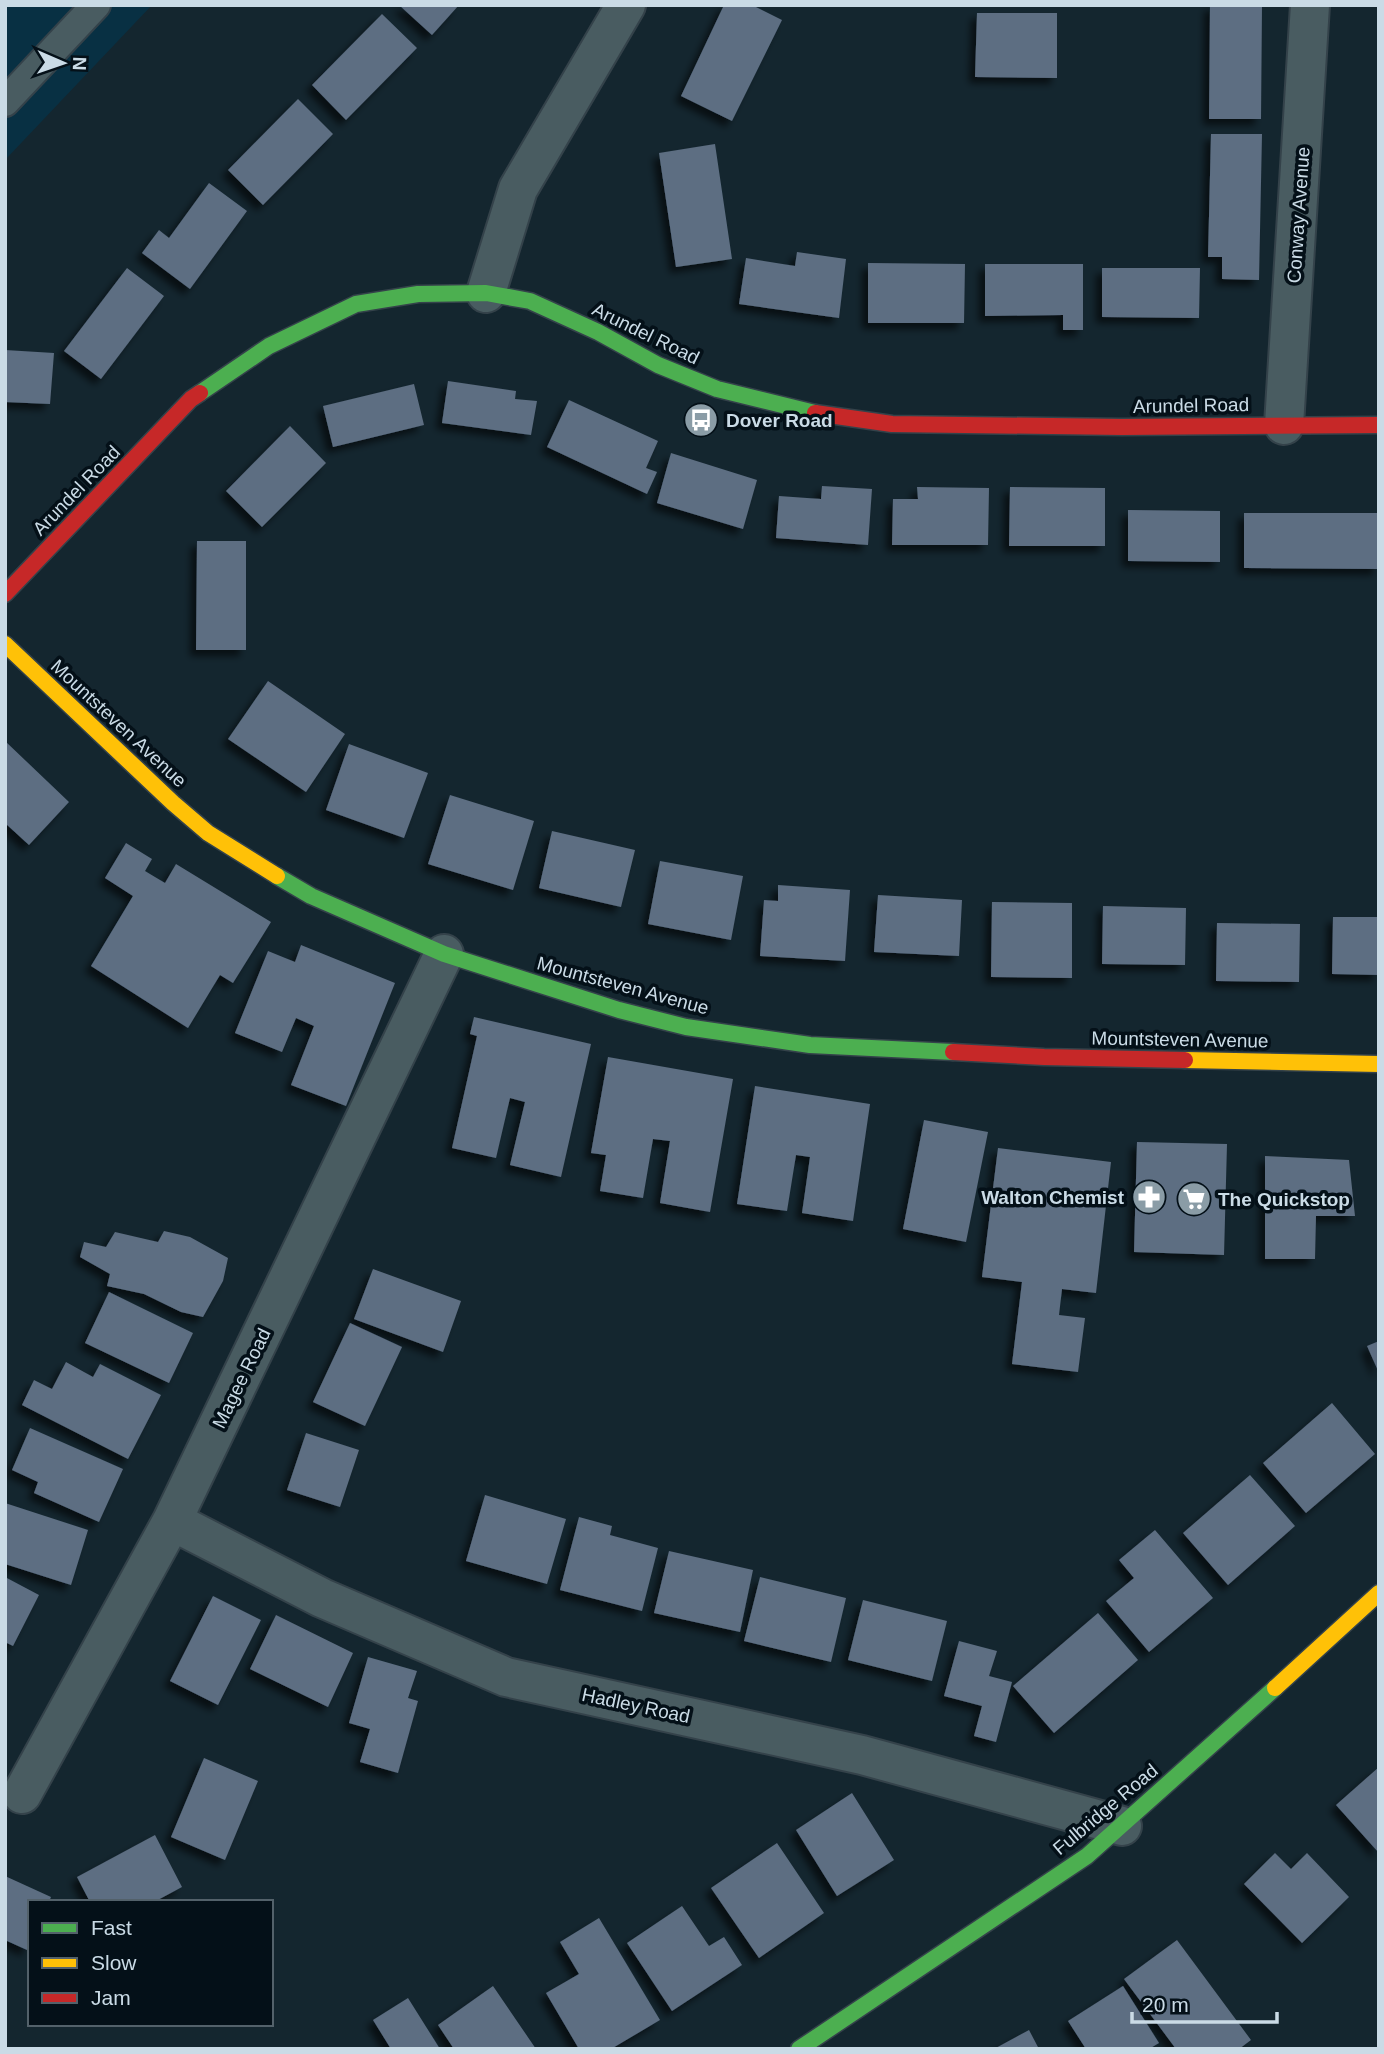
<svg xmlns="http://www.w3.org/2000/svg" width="1384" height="2054" font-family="Helvetica,sans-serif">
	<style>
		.built { fill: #083043 }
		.building { fill: #5d6e82; filter: url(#shadow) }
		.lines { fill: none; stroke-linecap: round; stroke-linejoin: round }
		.lane-casing { stroke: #34424a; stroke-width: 32 }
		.street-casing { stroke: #34424a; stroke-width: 42 }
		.fast-casing { stroke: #34424a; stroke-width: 19 }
		.slow-casing { stroke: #34424a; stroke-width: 19 }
		.jam-casing { stroke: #34424a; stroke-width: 19 }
		.lane { stroke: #495c61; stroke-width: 28 }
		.street { stroke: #495c61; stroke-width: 38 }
		.fast { stroke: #4caf50; stroke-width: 16 }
		.slow { stroke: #ffc107; stroke-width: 16 }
		.jam { stroke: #c62828; stroke-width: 16 }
		.labels { text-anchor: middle; stroke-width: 7; stroke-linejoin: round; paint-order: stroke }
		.street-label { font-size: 19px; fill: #cadbe6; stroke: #041018 }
		.poi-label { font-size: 19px; font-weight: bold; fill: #cadbe6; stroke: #041018; text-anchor: start }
	</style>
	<defs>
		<filter id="shadow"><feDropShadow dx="-6" dy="6" stdDeviation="3.5" flood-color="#0009"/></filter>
	</defs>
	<rect width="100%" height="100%" fill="#14262f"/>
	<!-- built -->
	<path class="built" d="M5,5h147l-147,155z"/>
	<!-- building -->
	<path class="building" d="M399,5h60l-27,30z
		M724,5h28l30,15 -50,101 -51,-25z
		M1210,5h52l-1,114h-52z
		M977,13h80v65l-82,-1z
		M382,14l35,34 -71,72 -34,-35z
		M298,99l35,35 -70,71 -35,-35z
		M1211,134h51l-3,146 -37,-1v-22h-14z
		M715,144l17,115 -56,8 -17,-114z
		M209,183l38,28 -57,78 -48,-36 17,-23 10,8z
		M797,252l49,7 -7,59 -100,-14 7,-46 49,8z
		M868,263l97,1 -1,59h-96z
		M985,264h98v66h-20v-15l-78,1z
		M127,268l37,28 -63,83 -37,-28z
		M1102,268h98l-1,50 -97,-1z
		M5,350l49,3 -4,51 -45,-2z
		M448,381l68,10 -1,8 22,2 -6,34 -89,-12z
		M414,384l10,41 -91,22 -10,-41z
		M569,400l89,41 -12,27 11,4 -10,22 -100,-47z
		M290,426l36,37 -64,64 -36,-36z
		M671,453l86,27 -14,49 -86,-26z
		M822,486l50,3 -4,56 -92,-7 3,-42 42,3z
		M917,487l72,1 -1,57h-96l1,-46h25z
		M1010,487l95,1v58h-96z
		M1128,510l92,1v51l-92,-1z
		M1244,513h135v56l-135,-1z
		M197,541h49v109h-50z
		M268,681l77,53 -39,58 -78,-53z
		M5,741l64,61 -40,43 -24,-22z
		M349,744l79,29 -24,65 -78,-28z
		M450,795l84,26 -21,69 -85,-26z
		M552,831l83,19 -14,57 -82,-19z
		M126,843l26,16 -7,12 20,12 11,-19 95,58 -38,61 -13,-8 -32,53 -97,-62 42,-70 -28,-18z
		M660,861l83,15 -12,64 -83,-16z
		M778,885l72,5 -5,71 -85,-5 4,-56 14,1z
		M878,895l84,5 -3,56 -85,-4z
		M992,902l80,1v75l-81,-1z
		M1103,906l83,2 -1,57 -83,-1z
		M1333,917h46v58l-47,-1z
		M1217,923l83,1 -1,58 -83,-1z
		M301,945l94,38 -49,123 -55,-21 23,-59 -18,-8 -14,34 -47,-19 33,-82 27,11z
		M474,1017l117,27 -30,133 -51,-12 15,-63 -15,-4 -14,60 -44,-10 25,-112 -7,-2z
		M608,1057l125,22 -23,133 -50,-9 10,-62 -17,-2 -10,59 -43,-7 6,-36 -15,-2z
		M755,1086l115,18 -17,117 -51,-8 8,-56 -14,-2 -9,56 -50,-7z
		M924,1120l64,12 -22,110 -63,-13z
		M1137,1142l90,2 -3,111 -90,-3z
		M998,1148l113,14 -15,131 -34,-4 -3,26 26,3 -7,54 -66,-8 10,-82 -40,-5z
		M1265,1156l84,4 6,56h-39l-1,43h-50z
		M164,1231l26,6 38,21 -5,23 -20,36 -22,-5 -37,-18 -37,-8 3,-12 -30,-17 4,-15 22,5 9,-15 43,10z
		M373,1269l88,32 -18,51 -89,-33z
		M109,1292l84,41 -24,50 -84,-40z
		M350,1323l52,24 -37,79 -52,-24z
		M1379,1341v32l-12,-27z
		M66,1362l27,15 7,-13 61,31 -33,64 -106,-54 12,-25 18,9z
		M1332,1403l43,51 -69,59 -43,-50z
		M30,1428l93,41 -24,53 -65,-29 4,-11 -26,-12z
		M306,1433l53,17 -19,57 -53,-17z
		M1250,1475l45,51 -67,59 -45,-52z
		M485,1495l81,24 -19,65 -81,-23z
		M5,1503l83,27 -17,55 -66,-21z
		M579,1517l33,9 -2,9 48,13 -16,63 -82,-21z
		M1155,1530l58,68 -64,54 -43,-51 28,-23 -15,-18z
		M669,1551l84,19 -13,62 -86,-19z
		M5,1577l34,18 -26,51 -8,-4z
		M760,1577l86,21 -15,64 -87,-21z
		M213,1596l48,24 -43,85 -48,-24z
		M863,1600l84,21 -15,60 -84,-21z
		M1098,1613l40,47 -84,73 -41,-47z
		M276,1615l77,38 -25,54 -78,-38z
		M959,1641l38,10 -8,25 23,6 -16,60 -22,-6 8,-30 -38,-10z
		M368,1657l49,14 -9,27 10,3 -20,72 -38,-11 10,-33 -21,-6z
		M204,1758l54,23 -33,79 -54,-23z
		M1379,1767v86l-43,-48z
		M852,1793l42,67 -57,36 -41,-66z
		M155,1835l27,52 -28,15h-64l-13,-25z
		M777,1843l47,70 -65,45 -48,-70z
		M1275,1853l16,16 16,-16 42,44 -47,46 -58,-59z
		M5,1876l46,21 -2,5h-19v41l-3,7 -22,-10z
		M682,1906l27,40 15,-9 18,28 -70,46 -45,-68z
		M599,1918l61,102 -49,29h-32l-33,-56 33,-19 -19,-32z
		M1177,1940l74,100 -12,9h-63l-52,-70z
		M493,1986l43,63h-82l-16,-24z
		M1123,1986l36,57 -10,6h-63l-18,-28z
		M408,1998l32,51h-49l-18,-29z
		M1029,2030l10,19h-45z"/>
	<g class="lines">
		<!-- lane casing -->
		<g class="lane-casing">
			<path id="lane" d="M5,102l91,-97"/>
		</g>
		<!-- street casing -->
		<g class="street-casing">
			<path id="street" d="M486,293l32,-104 108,-184
				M1284,425l26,-420
				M172,1521l150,77 184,79 356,78 260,71
				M22,1794l150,-273 272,-567"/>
		</g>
		<!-- fast casing -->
		<g class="fast-casing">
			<path id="fast" d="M200,393l69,-47 87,-42 62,-10 68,-1 44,8 68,31 60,33 59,24 98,24
				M277,876l34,20 133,58 175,56 67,17 124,18 143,7
				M799,2049l288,-193 188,-168"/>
		</g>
		<!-- slow casing -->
		<g class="slow-casing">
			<path id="slow" d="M5,644l168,159 35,30 69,43
				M1185,1060l194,4
				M1275,1688l104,-95"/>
		</g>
		<!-- jam casing -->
		<g class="jam-casing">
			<path id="jam" d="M815,413l77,11 230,3 257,-2
				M5,594l186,-195 9,-6
				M953,1052l91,5 141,3"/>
		</g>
		<!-- lane -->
		<use href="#lane" class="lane"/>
		<!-- street -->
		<use href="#street" class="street"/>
		<!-- fast -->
		<use href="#fast" class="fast"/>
		<!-- slow -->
		<use href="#slow" class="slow"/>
		<!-- jam -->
		<use href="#jam" class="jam"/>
	</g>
	<!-- icons -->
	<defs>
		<g id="bus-disc" transform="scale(1.75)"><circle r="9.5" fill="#8a9ca6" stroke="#041018"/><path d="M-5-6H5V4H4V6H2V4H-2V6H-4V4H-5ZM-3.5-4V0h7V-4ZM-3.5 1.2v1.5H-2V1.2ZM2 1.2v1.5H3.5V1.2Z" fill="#fff"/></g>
		<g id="pharmacy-disc" transform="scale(1.75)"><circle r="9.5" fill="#8a9ca6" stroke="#041018"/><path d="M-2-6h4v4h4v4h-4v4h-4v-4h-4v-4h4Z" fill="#fff"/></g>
		<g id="supermarket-disc" transform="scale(1.75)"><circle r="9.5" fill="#8a9ca6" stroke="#041018"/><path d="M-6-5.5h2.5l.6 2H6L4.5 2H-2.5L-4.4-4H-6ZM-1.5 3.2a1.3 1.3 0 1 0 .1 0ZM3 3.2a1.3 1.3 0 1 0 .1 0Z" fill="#fff"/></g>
	</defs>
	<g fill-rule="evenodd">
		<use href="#bus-disc" x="701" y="420"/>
		<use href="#pharmacy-disc" x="1149" y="1197"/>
		<use href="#supermarket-disc" x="1194" y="1199"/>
	</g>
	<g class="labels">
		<!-- street labels -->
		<g class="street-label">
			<text transform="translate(1298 215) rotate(-86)" y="7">Conway Avenue</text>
			<text transform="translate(646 333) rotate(26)" y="7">Arundel Road</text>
			<text transform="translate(1191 405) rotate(-1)" y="7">Arundel Road</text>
			<text transform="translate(76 490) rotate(-46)" y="7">Arundel Road</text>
			<text transform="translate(119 723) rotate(43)" y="7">Mountsteven Avenue</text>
			<text transform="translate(623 985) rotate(15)" y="7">Mountsteven Avenue</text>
			<text transform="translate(1180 1039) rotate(1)" y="7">Mountsteven Avenue</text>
			<text transform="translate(241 1378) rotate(-64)" y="7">Magee Road</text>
			<text transform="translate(636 1705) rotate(12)" y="7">Hadley Road</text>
			<text transform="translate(1105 1809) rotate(-40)" y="7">Fulbridge Road</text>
		</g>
		<!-- poi labels -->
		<g class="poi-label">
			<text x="726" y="427">Dover Road</text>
			<text x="1124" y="1204" text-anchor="end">Walton Chemist</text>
			<text x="1218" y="1206">The Quickstop</text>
		</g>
	</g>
	<!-- border -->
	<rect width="1384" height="2054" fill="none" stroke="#cadbe6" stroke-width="14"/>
	<!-- legend -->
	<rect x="28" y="1900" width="245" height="126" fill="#041018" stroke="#53616a" stroke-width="2"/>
	<rect x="42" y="1923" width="35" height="10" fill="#4caf50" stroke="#53616a" stroke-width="2"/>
	<text x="91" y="1935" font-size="21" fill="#cadbe6">Fast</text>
	<rect x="42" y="1958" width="35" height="10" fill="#ffc107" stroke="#53616a" stroke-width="2"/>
	<text x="91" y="1970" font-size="21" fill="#cadbe6">Slow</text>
	<rect x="42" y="1993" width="35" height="10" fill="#c62828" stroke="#53616a" stroke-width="2"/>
	<text x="91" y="2005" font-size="21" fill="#cadbe6">Jam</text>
	<!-- north arrow -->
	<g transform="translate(63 63) rotate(92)" stroke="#041018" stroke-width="5" paint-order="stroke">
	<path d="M0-5L12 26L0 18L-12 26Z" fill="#cadbe6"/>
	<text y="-10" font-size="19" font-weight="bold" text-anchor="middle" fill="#cadbe6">N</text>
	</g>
	<!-- scale -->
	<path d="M1132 2012v10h145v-10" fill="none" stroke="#cadbe6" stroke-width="3.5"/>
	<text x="1142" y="2012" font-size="21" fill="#cadbe6" stroke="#041018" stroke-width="5" paint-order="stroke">20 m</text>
</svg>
